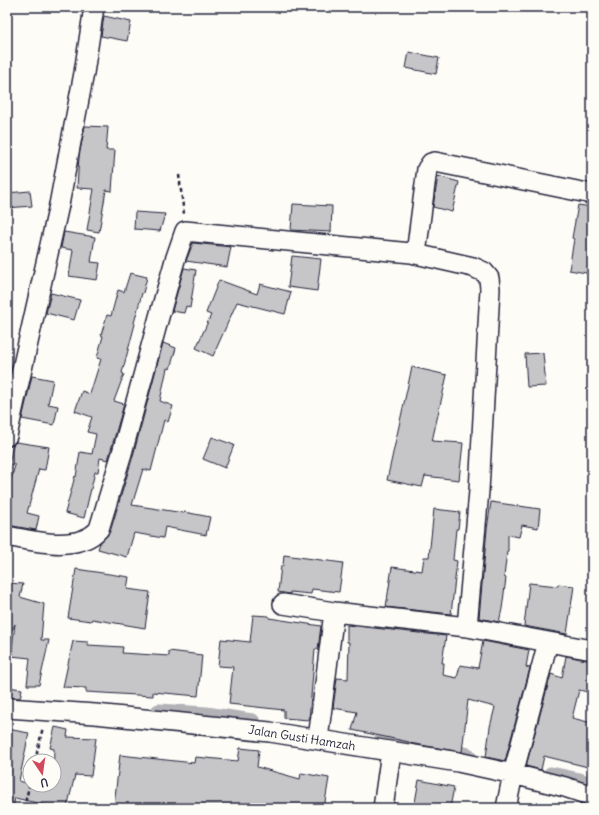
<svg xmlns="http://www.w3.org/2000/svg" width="599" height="815" font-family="Delius,sans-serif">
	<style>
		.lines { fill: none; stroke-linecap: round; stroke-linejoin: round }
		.canal { stroke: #b2b2b7; stroke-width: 17 }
		.building { fill: #c6c6c8; stroke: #22223b }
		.minor-casing { stroke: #22223b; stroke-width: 22 }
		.path { stroke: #22223b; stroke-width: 2.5; stroke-dasharray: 4 3; stroke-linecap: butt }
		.minor { stroke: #fdfcf7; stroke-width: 19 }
		.labels { text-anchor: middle; stroke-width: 3; stroke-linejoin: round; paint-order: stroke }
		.street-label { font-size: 12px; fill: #22223b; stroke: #fdfcf7 }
	</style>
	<rect width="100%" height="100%" fill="#fdfcf7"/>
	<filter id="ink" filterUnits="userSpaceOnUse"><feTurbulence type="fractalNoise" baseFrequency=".025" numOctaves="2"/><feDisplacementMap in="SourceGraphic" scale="8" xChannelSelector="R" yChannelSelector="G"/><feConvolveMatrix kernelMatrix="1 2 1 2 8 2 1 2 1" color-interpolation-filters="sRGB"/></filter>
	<g filter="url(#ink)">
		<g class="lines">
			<!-- canal -->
			<path class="canal" d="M159,712l47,3 46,7
				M382,741l58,8 28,7
				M551,775l28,6 13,5"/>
		</g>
		<!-- building -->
		<path class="building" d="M104,16l27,6 -4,19 -26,-5z
			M409,52l30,6 -3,16 -30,-6z
			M85,126l23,1 -2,23h9l-3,41 -6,-1 -7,42 -12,-2 7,-41 -17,-1 2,-32z
			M438,176l21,6 -7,30 -19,-5z
			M30,191l2,15 -25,2v-15z
			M293,204l39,2 -1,26 -40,-2z
			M578,205l14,2v67l-23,-4 5,-31 -2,-1z
			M135,212l30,2 -5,17 -26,-2z
			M64,232l31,5 -4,25 9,1 -3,17 -28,-4 4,-26 -12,-2z
			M193,243l38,4 -4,20 -41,-6z
			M292,256l29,3 -4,32 -29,-4z
			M184,268l12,2 -6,38 -4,-2 -2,7 -12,-2z
			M130,273l17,4 -4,16h-1l-8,30 1,1 -13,49 2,1 -10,27 10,3 -16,56 -8,-2 -2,14h-3l-11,46 -19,-5 10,-37 1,1 4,-25 12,2 4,-20 -9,-2 5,-15 -17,-6 7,-20 8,3 11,-35 -4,-1 6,-22 -2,-1 6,-20 4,1 7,-26 6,2z
			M219,280l38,14 3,-10 31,8 -6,22 -48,-12 -24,54 -17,-8 15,-33 -5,-2z
			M51,293l29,7 -6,20 -28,-7z
			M163,343l13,5 -6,21 -3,-1 -7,33 13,5 -5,16 -4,-2 -13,51 -8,-2 -11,36 52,8v-1l26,5 -4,18 -41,-8 -2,11 -29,-5 -7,24 -29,-8 2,-6 6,-6 4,-5 23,-76z
			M543,353l3,33 -19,1 -2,-33z
			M412,367l35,8 -15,66 31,2 -4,37 -34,-4 -3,11 -35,-7z
			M32,376l21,4 -5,24 10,2 -4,19 -32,-6z
			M212,437l22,8 -9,23 -22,-9z
			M16,442l33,5 -4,23 -6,-1 -12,44 12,3 -3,14 -29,-5v-30l8,-30 -6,-1 4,-19z
			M491,502l49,7 -2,19 -16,-3 -3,12 -11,-2v16h-1l-3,26 2,1 -4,31 -3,13 -20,-4 8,-89z
			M434,509l26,3 -2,17h-2l-3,31 4,1 -6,53 -65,-7 6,-40 30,4 2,-14h5z
			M284,555l59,8 -4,29 -27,-3 -1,5 -21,-2v2l-12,-2 3,-26h2z
			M76,569l53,8 -2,12 23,3 -5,36 -53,-9 -1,2 -23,-3z
			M7,583l16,1 -3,13 24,7 -3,36h8l-10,45h-12l3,-27 -19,-2 4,-32 -3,6h-5z
			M529,583l29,3v-2l16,2 -7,48 -43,-8z
			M253,615l16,1v2l52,8 -3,23h-3l-6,71 -25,-2v-8l-55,-6 4,-37 -15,-1 3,-27 29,3z
			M347,625l99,11 -4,27h2l-1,12 14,3 3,-13 18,3 5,-27 46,9 -3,17 4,1 -25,93 -19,-4 4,-30 5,-20 -27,-7 -6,52 -53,-9v-1l-57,-12 5,-18 -24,-4 4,-30 11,1 1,-37h-2z
			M73,641l15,1v3l35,2 -1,6 47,3v-5l33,4 -4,41 -45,-4v4l-67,-4v-4l-23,-1z
			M566,656l26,5v32l-13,-3 -7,28 20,5v45l-48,-12 -3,14 -15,-4 25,-92 11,4z
			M7,687l15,2 -2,9 -13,-1z
			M55,727l13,3 -1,7 29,1 -5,38 -16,-1 -8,33h-8l-44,-10 -2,10h-6v-79l22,4 -10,48 11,3v1l23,4 1,-40 -4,-1z
			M240,748l19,2 -2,17 43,12 1,-6 28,5 -5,30h-189l-21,-3 6,-50 74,8 1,-6 43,4z
			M419,780l35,7 -4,21h-36z"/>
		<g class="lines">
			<!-- minor casing -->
			<g class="minor-casing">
				<path id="minor" d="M416,254l11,-85 4,-6 4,-1 157,32
					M7,436l52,-231 25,-132 10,-66
					M7,536c26,5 72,17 92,-7l23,-76 37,-136 16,-57 10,-29 226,22 62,14 11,5 5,6 1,11 -11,202 -12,136
					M283,604l51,8 133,15 125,23
					M7,708l88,6 175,18 188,30 55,12 52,13 27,9
					M318,739l16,-127
					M383,808l8,-56
					M506,808l7,-34 35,-132"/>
			</g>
			<!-- path -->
			<path class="path" d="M179,175l5,39
				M35,761l8,-34
				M24,808l6,-26"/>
			<!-- minor -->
			<use href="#minor" class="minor"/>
		</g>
	</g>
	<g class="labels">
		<!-- street labels -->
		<g class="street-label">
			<text transform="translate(302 738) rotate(9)" y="4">Jalan Gusti Hamzah</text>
		</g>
	</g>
	<!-- margin -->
	<rect width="599" height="815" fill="none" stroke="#fdfcf7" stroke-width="24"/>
	<rect x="12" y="12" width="575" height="791" fill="none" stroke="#22223b" stroke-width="1.5" filter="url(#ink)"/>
	<!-- north arrow -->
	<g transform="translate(42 773) rotate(167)"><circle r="19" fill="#fdfcf7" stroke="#a5a5ac"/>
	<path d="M0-3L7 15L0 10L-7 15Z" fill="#d1495b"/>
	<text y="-6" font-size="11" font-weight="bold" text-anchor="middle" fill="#22223b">U</text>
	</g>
</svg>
